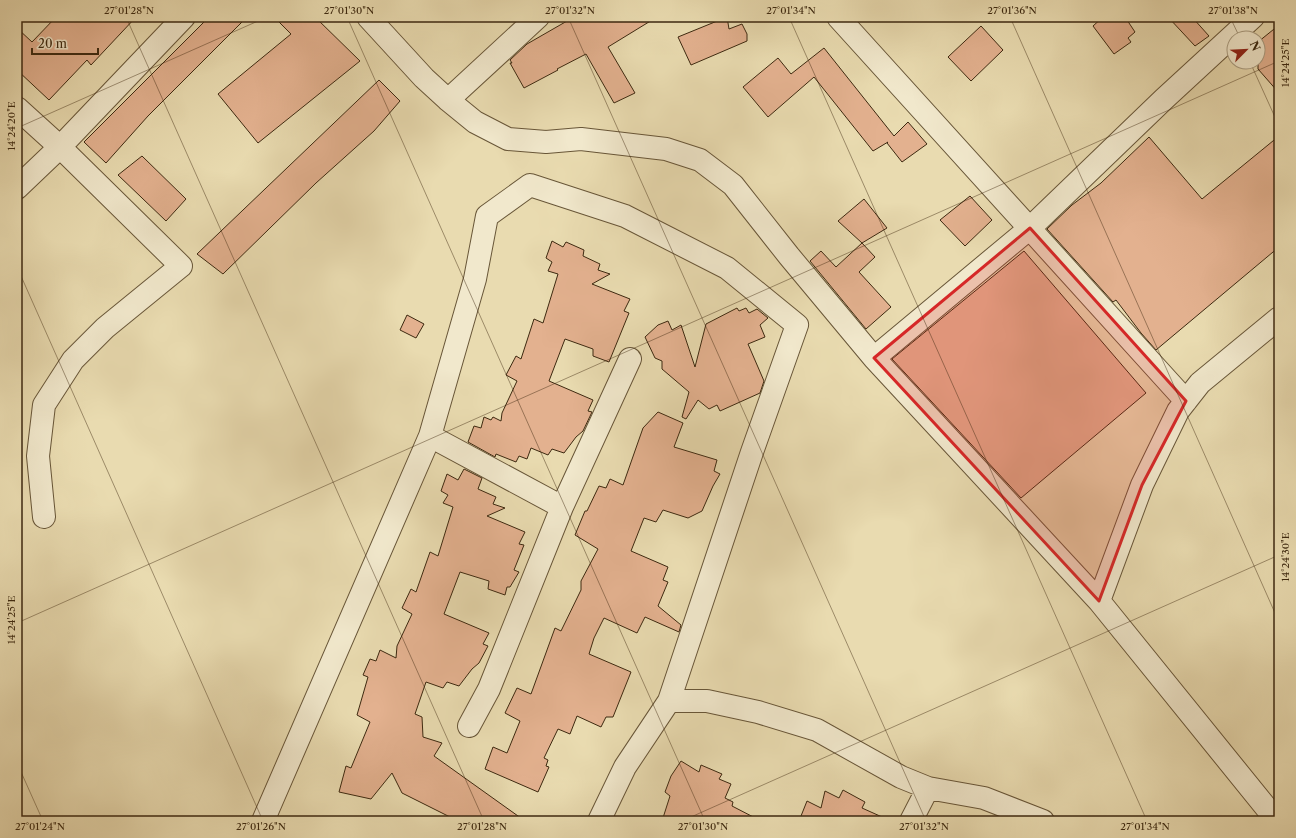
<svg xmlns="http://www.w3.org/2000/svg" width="1296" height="838" font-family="'Libre Caslon Text',serif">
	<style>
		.building { fill: #e3b18f; stroke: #3d2910 }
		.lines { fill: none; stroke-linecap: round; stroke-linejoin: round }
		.minor-casing { stroke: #685638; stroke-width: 24 }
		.minor { stroke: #f1e8cc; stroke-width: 22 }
		.marked { fill: #d62828; fill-opacity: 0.2; stroke: #d62828; stroke-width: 3; stroke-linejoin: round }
		.ticks { fill: none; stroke: #3d2910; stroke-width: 1; stroke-opacity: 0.45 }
		.neatline { fill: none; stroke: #3d2910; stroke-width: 1.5 }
		.ticks-label { font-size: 10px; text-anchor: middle; fill: #3d2910 }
	</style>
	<rect width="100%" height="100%" fill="#e9dbb0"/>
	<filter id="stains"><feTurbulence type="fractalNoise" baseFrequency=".005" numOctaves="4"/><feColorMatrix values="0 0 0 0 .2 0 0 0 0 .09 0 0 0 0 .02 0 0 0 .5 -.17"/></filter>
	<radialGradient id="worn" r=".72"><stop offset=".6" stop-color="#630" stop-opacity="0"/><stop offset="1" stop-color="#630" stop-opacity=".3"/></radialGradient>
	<!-- building -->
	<path class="building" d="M56,17h80l-45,48 -4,-5 -38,40 -32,-30v-42l15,14z
		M209,17h38l-99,99 -42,47 -22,-21z
		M274,17h41l45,44 -102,82 -40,-49 73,-60z
		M574,17h83l-49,30 27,46 -21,10 -28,-49 -29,15 1,1 -34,18 -14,-25h2l-2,-3 17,-16z
		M727,17l2,12 13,-5 5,10v7l-56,24 -13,-28z
		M1103,17h22l10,15 -7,6 3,4 -17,12 -21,-28z
		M1168,17h24l17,19 -14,10z
		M1279,25v68l-21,-24v-27z
		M981,26l22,24 -32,31 -23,-24z
		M824,48l70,88 14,-14 19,22 -25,18 -15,-19 1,-1 -15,9 -59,-74 -46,40 -25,-30 35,-29 13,16z
		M379,80l21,21 -26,30 -58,52 -93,91 -26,-20z
		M1279,136v111l-123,103 -15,-17 -25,-33 -3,2 -66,-73 25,-24 29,-22 48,-46 53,62z
		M142,156l44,43 -20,22 -48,-46z
		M970,196l22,24 -27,26 -25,-26z
		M864,199l23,29 -25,15 -24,-22z
		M552,241l11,6 3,-5 18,8 -1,6 17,8 -2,6 12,4 -18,10 38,15 -6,12 5,2 -20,49 -16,-6v-7l-28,-10 -16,42 44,19 -5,11 4,1 -9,19 -7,6 -12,16 -12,-4 -4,6 -17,-7 -4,11 -8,-3 -3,6 -20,-8 -1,3 -27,-15 6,-16 7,2 3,-11 7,3 2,-3 8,4 1,-8 15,-32 -11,-6 10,-19 5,3 13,-40 9,4 15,-49 -10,-3 4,-9 -6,-4z
		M862,243l13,14 -16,15 32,35 -25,22 -56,-68 11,-10 15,16z
		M1024,251l122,142 -125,105 -129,-139z
		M737,308l2,3 7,-3 3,5 8,-4 11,9 -8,7 5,12 -17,7 16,37 -4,12 -40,18 -3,-6 -8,4 -11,-9 -12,19 -4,-2 7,-25 -27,-23v-8l-7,-3 -10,-21 13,-12 10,-4 4,9 9,-5 14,42 11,-43z
		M407,315l17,9 -8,14 -16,-8z
		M658,412l25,11 -9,24 43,13 -3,11 6,3 -7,12 -11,25 -14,7 -25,-8 -7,12 -12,-4 -13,33 37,16 -5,13 5,2 -10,24 23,19 -2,7 -34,-15 -8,16 -33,-15 -10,20 -5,16 42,18 -18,45h-7l-5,10 -24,-11 -7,18 -12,-5 -14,29 4,2 -2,6 3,1 -11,25 -53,-23 8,-22 14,6 13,-32 -15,-8 12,-25 14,6 24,-66 6,3 20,-41v-9l17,-32 -23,-14 10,-24h2l12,-25 7,2 4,-9 13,6 20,-57z
		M464,469l18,9 -4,11 18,8 -3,7 12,4 -18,8 38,16 -6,12 5,1 -10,25 5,2 -9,15h-3l-2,8 -17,-6 1,-8 -29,-9 -16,42 45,19 -6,11 5,2 -9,17 -7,6 -13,17 -12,-4 -4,6 -17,-6 -11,32 7,3 1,20 19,6 -8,13 91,65h-67l-56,-28 -10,-20 -21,26 -32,-7 7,-26 5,2 19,-46 -13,-7 11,-38 -5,-2 7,-16 6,2 4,-11 16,8 1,-12 15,-32 -10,-6 9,-19 5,3 14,-40 8,4 15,-49 -10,-4 5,-8 -7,-4 6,-17 11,6z
		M681,761l18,11 2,-7 21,9 -3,5 12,5 -6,14 8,4 -1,4 29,15h-99l8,-25 -5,-4 6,-16z
		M843,790l22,12 -3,6 29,13h-92l8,-20 14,7 4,-17 14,7z"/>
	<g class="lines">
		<!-- minor casing -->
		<g class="minor-casing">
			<path id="minor" d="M368,17l56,61 24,22 27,22 33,17 38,3 35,-3 85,10 34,11 33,25 56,71 85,102 225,243 178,220
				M838,17l348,384
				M448,100l90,-83
				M17,108l43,39 121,119 -76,62 -32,32 -29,45 -6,51 6,61
				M17,188l43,-41 124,-130
				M874,358l156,-130 134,-129 89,-82
				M430,436l132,71
				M1099,601l43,-116 36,-74 22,-28 79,-65
				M469,726l20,-37 73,-182 68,-148
				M263,821l167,-385 45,-157 12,-63 43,-31 95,31 102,52 70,57 -45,127 -83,249
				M599,821l26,-54 44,-66h38l51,11 59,18 84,47 27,11 56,10 59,23
				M911,821l17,-33"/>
		</g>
		<!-- minor -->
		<use href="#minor" class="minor"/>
	</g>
	<!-- marked area -->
	<path class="marked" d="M1030,228l156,173 -44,84 -43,116 -225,-243z"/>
	<!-- ticks -->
	<path class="ticks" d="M126,17l358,804M347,17l358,804M568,17l358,804M789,17l358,804M1010,17l269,605M1230,17l10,21M1250,62l29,64M17,128l250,-111M17,267l246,554M17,623l1262,-562M17,763l26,58M682,821l597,-266"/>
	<!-- margin -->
	<rect width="1296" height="838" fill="none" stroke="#e9dbb0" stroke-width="44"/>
	<!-- north arrow -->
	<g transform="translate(1246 50) rotate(66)"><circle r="19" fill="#f1e8cc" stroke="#a99c81"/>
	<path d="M0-3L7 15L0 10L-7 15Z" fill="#8f2418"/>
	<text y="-6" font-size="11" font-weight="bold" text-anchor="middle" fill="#3d2910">N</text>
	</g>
	<!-- scale -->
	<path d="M32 48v6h66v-6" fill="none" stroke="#3d2910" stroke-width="2"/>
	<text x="38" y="48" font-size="12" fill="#3d2910" stroke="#f1e8cc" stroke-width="3" paint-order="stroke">20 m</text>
	<rect x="22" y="22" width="1252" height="794" class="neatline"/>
	<g class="ticks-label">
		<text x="129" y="14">27°01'28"N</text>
		<text x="349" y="14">27°01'30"N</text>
		<text x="570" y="14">27°01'32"N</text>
		<text x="791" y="14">27°01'34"N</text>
		<text x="1012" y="14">27°01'36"N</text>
		<text x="1233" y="14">27°01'38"N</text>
		<text transform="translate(1285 63) rotate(-90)" y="4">14°24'25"E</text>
		<text transform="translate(11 126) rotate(-90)" y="4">14°24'20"E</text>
		<text transform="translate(1285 557) rotate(-90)" y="4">14°24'30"E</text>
		<text transform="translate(11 620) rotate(-90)" y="4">14°24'25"E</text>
		<text x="40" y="830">27°01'24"N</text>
		<text x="261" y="830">27°01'26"N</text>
		<text x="482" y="830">27°01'28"N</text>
		<text x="703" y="830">27°01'30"N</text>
		<text x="924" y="830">27°01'32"N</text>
		<text x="1145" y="830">27°01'34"N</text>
	</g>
	<rect width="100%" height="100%" filter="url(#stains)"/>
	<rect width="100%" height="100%" fill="url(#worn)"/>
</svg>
